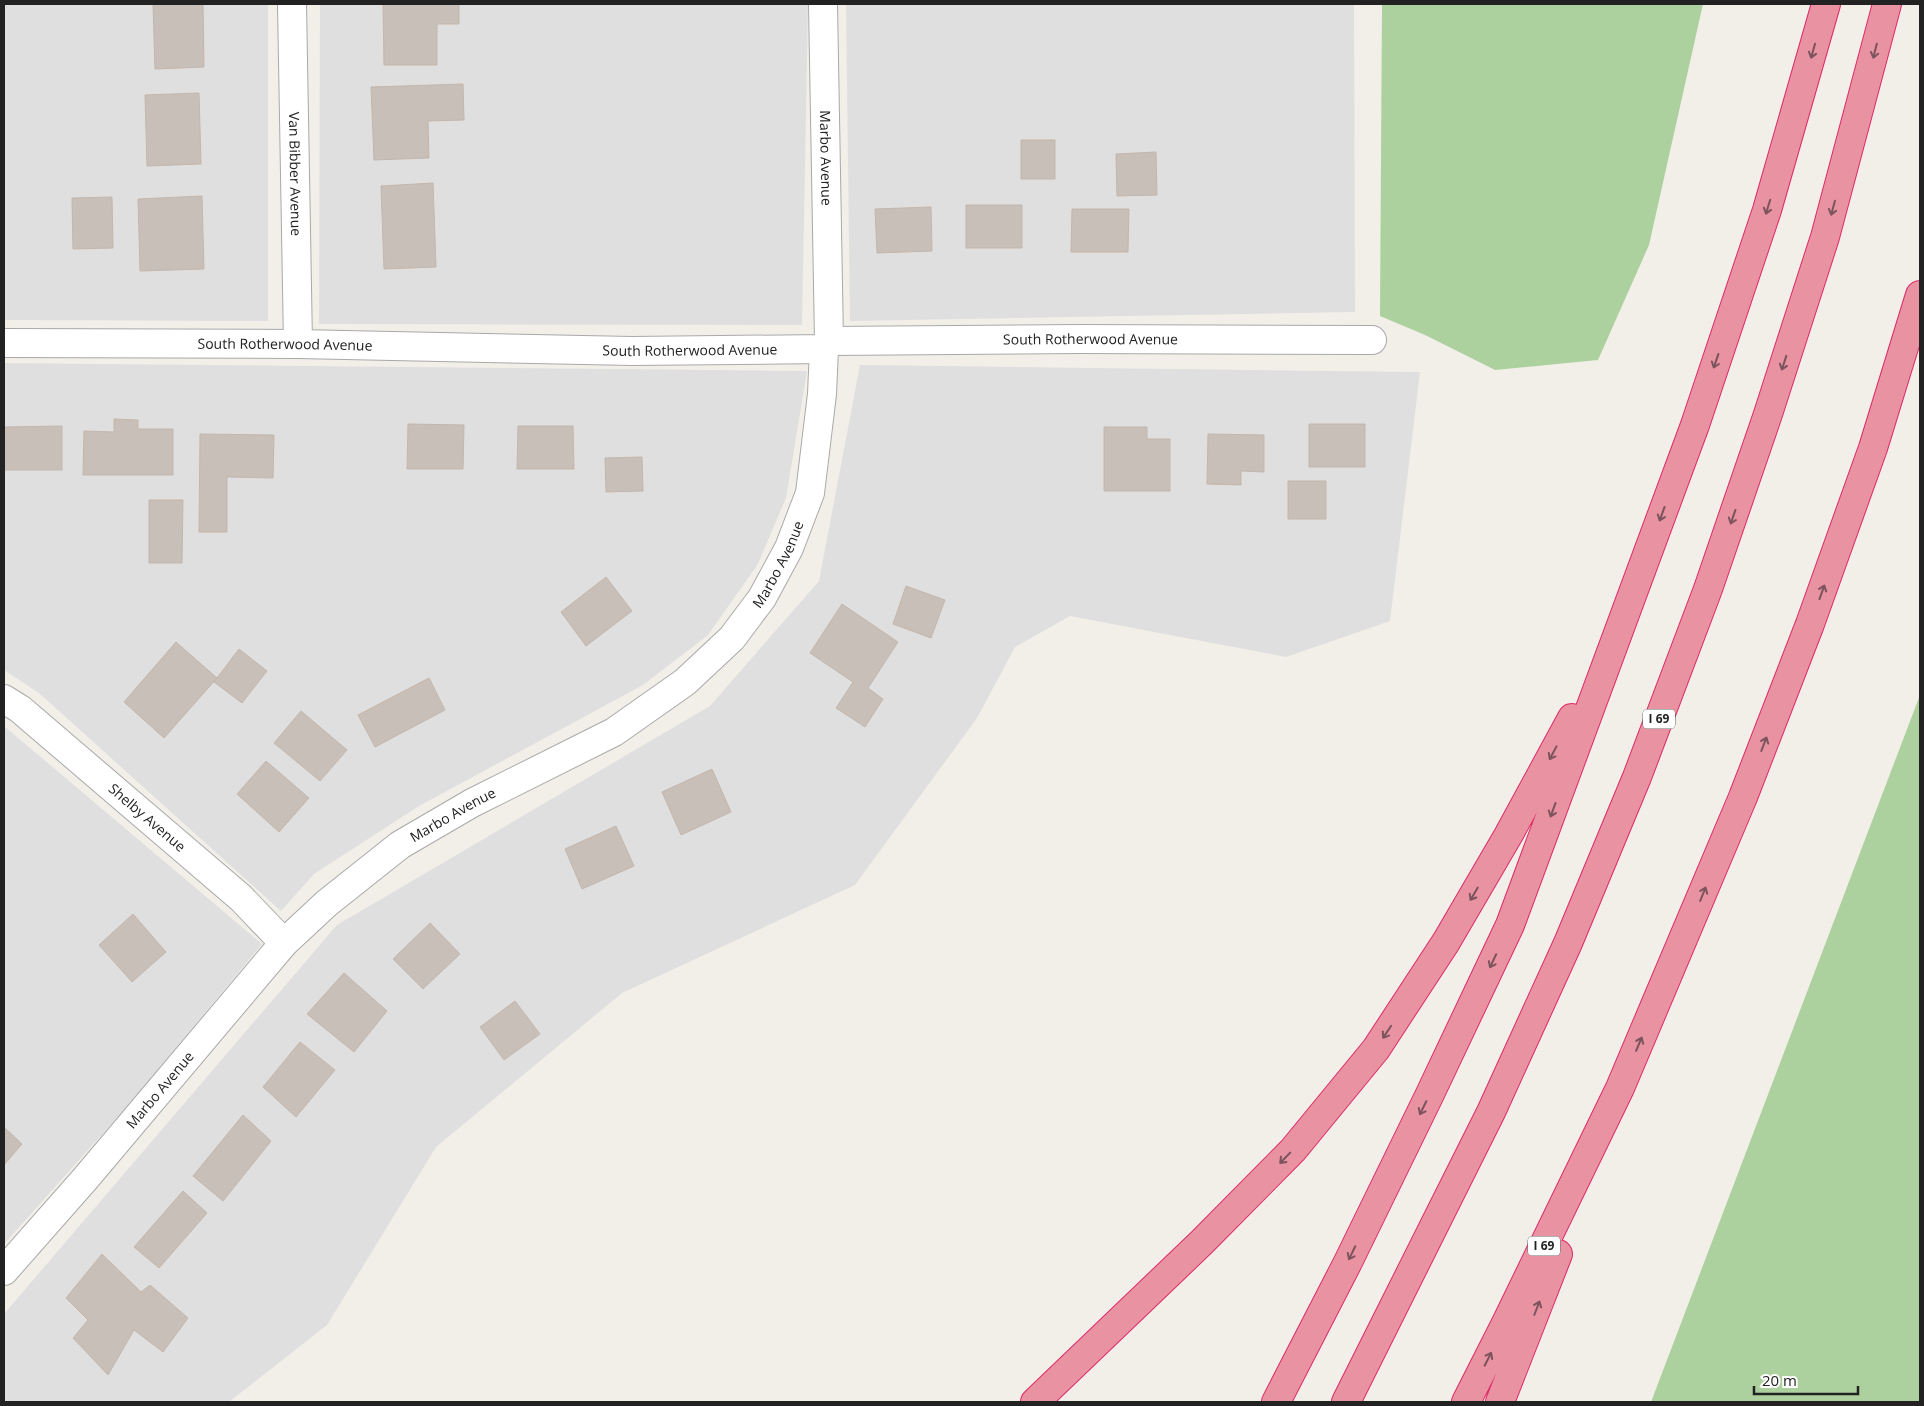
<svg xmlns="http://www.w3.org/2000/svg" width="1924" height="1406" font-family="'Open Sans',sans-serif">
	<style>
		.residential { fill: #e0dfdf }
		.forest { fill: #add19e }
		.building { fill: #c7bfb8; stroke: #c4b6ab }
		.lines { fill: none; stroke-linecap: round; stroke-linejoin: round }
		.minor-casing { stroke: #a9a9a9; stroke-width: 30 }
		.highway-casing { stroke: #dc2a67; stroke-width: 30 }
		.minor { stroke: #fff; stroke-width: 28 }
		.highway { stroke: #e892a2; stroke-width: 28 }
		.oneway { stroke: #7b545c }
		.labels { text-anchor: middle; stroke-width: 4; stroke-linejoin: round; paint-order: stroke }
		.shield { fill: #fff; stroke: #646464; stroke-width: 1 }
		.shield-label { font-size: 12px; font-weight: bold; fill: #222 }
		.street-label { font-size: 14px; fill: #222; stroke: #fff }
	</style>
	<rect width="100%" height="100%" fill="#f2efe9"/>
	<!-- residential -->
	<path class="residential" d="M4,4h264v317l-264,-1z
		M320,4h488l-6,321 -483,-1z
		M846,4h508l1,308 -505,9z
		M4,363l803,8 -21,127 -28,66 -50,71 -65,50 -224,121 -105,68 -33,37 -242,-218 -35,-23z
		M860,365l560,7 -30,249 -104,36 -216,-41 -55,31 -38,71 -122,167 -233,108 -186,154 -109,178 -98,77h-225v-88l333,-389 373,-219 109,-125z
		M4,726l258,218 -131,158 -127,142z"/>
	<!-- forest -->
	<path class="forest" d="M1382,4h321l-54,241 -51,115 -103,10 -70,-35 -45,-19z
		M1920,695v707h-269z"/>
	<!-- building -->
	<path class="building" d="M153,4h50l1,63 -49,2z
		M383,4h76v20h-22v41h-53z
		M463,84l1,36 -36,1 1,37 -55,2 -3,-73z
		M199,93l2,71 -54,2 -2,-71z
		M1021,140h34v39h-34z
		M1156,152l1,43 -40,1 -1,-42z
		M433,183l3,84 -52,2 -3,-83z
		M202,196l2,73 -64,2 -2,-72z
		M112,197l1,51 -40,1 -1,-51z
		M966,205h56v43h-56z
		M931,207l1,44 -55,2 -2,-44z
		M1072,209h57l-1,43h-57z
		M114,419l24,1v9h35v46h-90l1,-44 30,1z
		M408,424l56,1 -1,44h-56z
		M1309,424h56v43h-56z
		M62,426v44h-58v-43z
		M518,426h55l1,43h-57z
		M1104,427h43v12h23v52h-66z
		M200,434l74,1 -1,43 -46,-1v55h-28z
		M1208,434l56,1v37l-23,-1v14l-34,-1z
		M642,457l1,34 -37,1 -1,-34z
		M1288,481h38v38h-38z
		M149,500h34l-1,63h-33z
		M606,577l26,34 -46,35 -25,-34z
		M906,586l39,14 -14,38 -38,-14z
		M842,604l56,38 -30,46 15,11 -18,28 -29,-19 17,-26 -43,-29z
		M176,642l41,36 -53,60 -40,-36z
		M239,649l28,22 -25,32 -28,-21z
		M429,678l16,32 -70,37 -17,-32z
		M301,711l46,39 -27,31 -46,-38z
		M266,761l43,37 -30,34 -42,-38z
		M712,769l19,43 -50,23 -19,-43z
		M616,826l18,40 -52,23 -17,-40z
		M133,914l33,38 -34,30 -33,-37z
		M430,923l30,31 -37,35 -30,-30z
		M344,973l43,38 -33,41 -47,-38z
		M515,1001l25,33 -36,26 -24,-33z
		M300,1042l35,28 -39,47 -33,-30z
		M243,1115l28,26 -48,60 -30,-25z
		M4,1127l18,17 -18,21z
		M183,1191l24,22 -48,55 -25,-21z
		M102,1254l39,38 9,-7 38,33 -25,34 -29,-22 -26,45 -35,-37 15,-18 -22,-22z"/>
	<g class="lines">
		<!-- minor casing -->
		<g class="minor-casing">
			<g id="minor">
				<path id="s1" d="M292,4l6,340"/>
				<path id="s2" d="M823,4l6,337"/>
				<path id="s3" d="M4,343l294,1 334,7 192,-2 5,-8 251,-2 292,1"/>
				<path id="s4" d="M4,699l16,10 221,189 43,45"/>
				<path id="s5" d="M4,1271l81,-92 199,-236 43,-40 73,-58 72,-42 142,-71 71,-50 47,-44 30,-40 27,-50 21,-55 12,-99 2,-45"/>
			</g>
		</g>
		<!-- highway casing -->
		<g class="highway-casing">
			<path id="highway" d="M1035,1402l167,-160 91,-92 83,-101 70,-107 63,-108 63,-116
				M1276,1402l72,-140 81,-166 81,-171 185,-500 72,-215 59,-206
				M1346,1402l145,-290 77,-169 69,-166 71,-188 60,-175 57,-177 62,-233
				M1466,1402l40,-79 114,-235 123,-291 67,-173 63,-176 47,-153
				M1500,1402l58,-148"/>
		</g>
		<!-- minor -->
		<use href="#minor" class="minor"/>
		<!-- highway -->
		<use href="#highway" class="highway"/>
	</g>
	<!-- one-way arrows -->
	<defs><path id="oneway-shaft" d="M-6 0H5M1.5-3L5.5 0L1.5 3" fill="none" stroke-width="1.6" stroke-linecap="round" stroke-linejoin="round" transform="scale(1.25)"/></defs>
	<g class="oneway">
		<use href="#oneway-shaft" transform="translate(1813 51) rotate(106)"/>
		<use href="#oneway-shaft" transform="translate(1875 51) rotate(104)"/>
		<use href="#oneway-shaft" transform="translate(1768 207) rotate(107)"/>
		<use href="#oneway-shaft" transform="translate(1833 208) rotate(105)"/>
		<use href="#oneway-shaft" transform="translate(1716 361) rotate(109)"/>
		<use href="#oneway-shaft" transform="translate(1784 363) rotate(108)"/>
		<use href="#oneway-shaft" transform="translate(1662 514) rotate(110)"/>
		<use href="#oneway-shaft" transform="translate(1733 517) rotate(109)"/>
		<use href="#oneway-shaft" transform="translate(1822 592) rotate(-70)"/>
		<use href="#oneway-shaft" transform="translate(1764 744) rotate(-69)"/>
		<use href="#oneway-shaft" transform="translate(1553 753) rotate(118)"/>
		<use href="#oneway-shaft" transform="translate(1553 810) rotate(110)"/>
		<use href="#oneway-shaft" transform="translate(1474 894) rotate(120)"/>
		<use href="#oneway-shaft" transform="translate(1703 894) rotate(-68)"/>
		<use href="#oneway-shaft" transform="translate(1493 961) rotate(115)"/>
		<use href="#oneway-shaft" transform="translate(1387 1032) rotate(124)"/>
		<use href="#oneway-shaft" transform="translate(1639 1044) rotate(-67)"/>
		<use href="#oneway-shaft" transform="translate(1423 1108) rotate(116)"/>
		<use href="#oneway-shaft" transform="translate(1285 1158) rotate(134)"/>
		<use href="#oneway-shaft" transform="translate(1352 1253) rotate(116)"/>
		<use href="#oneway-shaft" transform="translate(1537 1308) rotate(-69)"/>
		<use href="#oneway-shaft" transform="translate(1488 1359) rotate(-63)"/>
	</g>
	<g class="labels">
		<!-- shield labels -->
		<g class="shield">
			<rect x="1643" y="709.5" width="32" height="19" rx="4"/>
			<rect x="1528" y="1236.5" width="32" height="19" rx="4"/>
		</g>
		<g class="shield-label">
			<text x="1659" y="723">I 69</text>
			<text x="1544" y="1250">I 69</text>
		</g>
		<!-- street labels -->
		<g class="street-label">
			<text dy="5" stroke="none"><textPath href="#s2" startOffset="154">Marbo Avenue</textPath></text>
			<text dy="5" stroke="none"><textPath href="#s1" startOffset="170">Van Bibber Avenue</textPath></text>
			<text dy="5" stroke="none"><textPath href="#s3" startOffset="1091">South Rotherwood Avenue</textPath></text>
			<text dy="5" stroke="none"><textPath href="#s3" startOffset="281">South Rotherwood Avenue</textPath></text>
			<text dy="5" stroke="none"><textPath href="#s3" startOffset="686">South Rotherwood Avenue</textPath></text>
			<text dy="5" stroke="none"><textPath href="#s5" startOffset="1064">Marbo Avenue</textPath></text>
			<text dy="5" stroke="none"><textPath href="#s5" startOffset="644">Marbo Avenue</textPath></text>
			<text dy="5" stroke="none"><textPath href="#s4" startOffset="186">Shelby Avenue</textPath></text>
			<text dy="5" stroke="none"><textPath href="#s5" startOffset="239">Marbo Avenue</textPath></text>
		</g>
	</g>
	<!-- border -->
	<rect width="1924" height="1406" fill="none" stroke="#222222" stroke-width="10"/>
	<!-- scale -->
	<path d="M1754 1386v8h104v-8" fill="none" stroke="#222222" stroke-width="2.5"/>
	<text x="1762" y="1386" font-size="15" fill="#222222" stroke="#ffffff" stroke-width="4" paint-order="stroke">20 m</text>
</svg>
